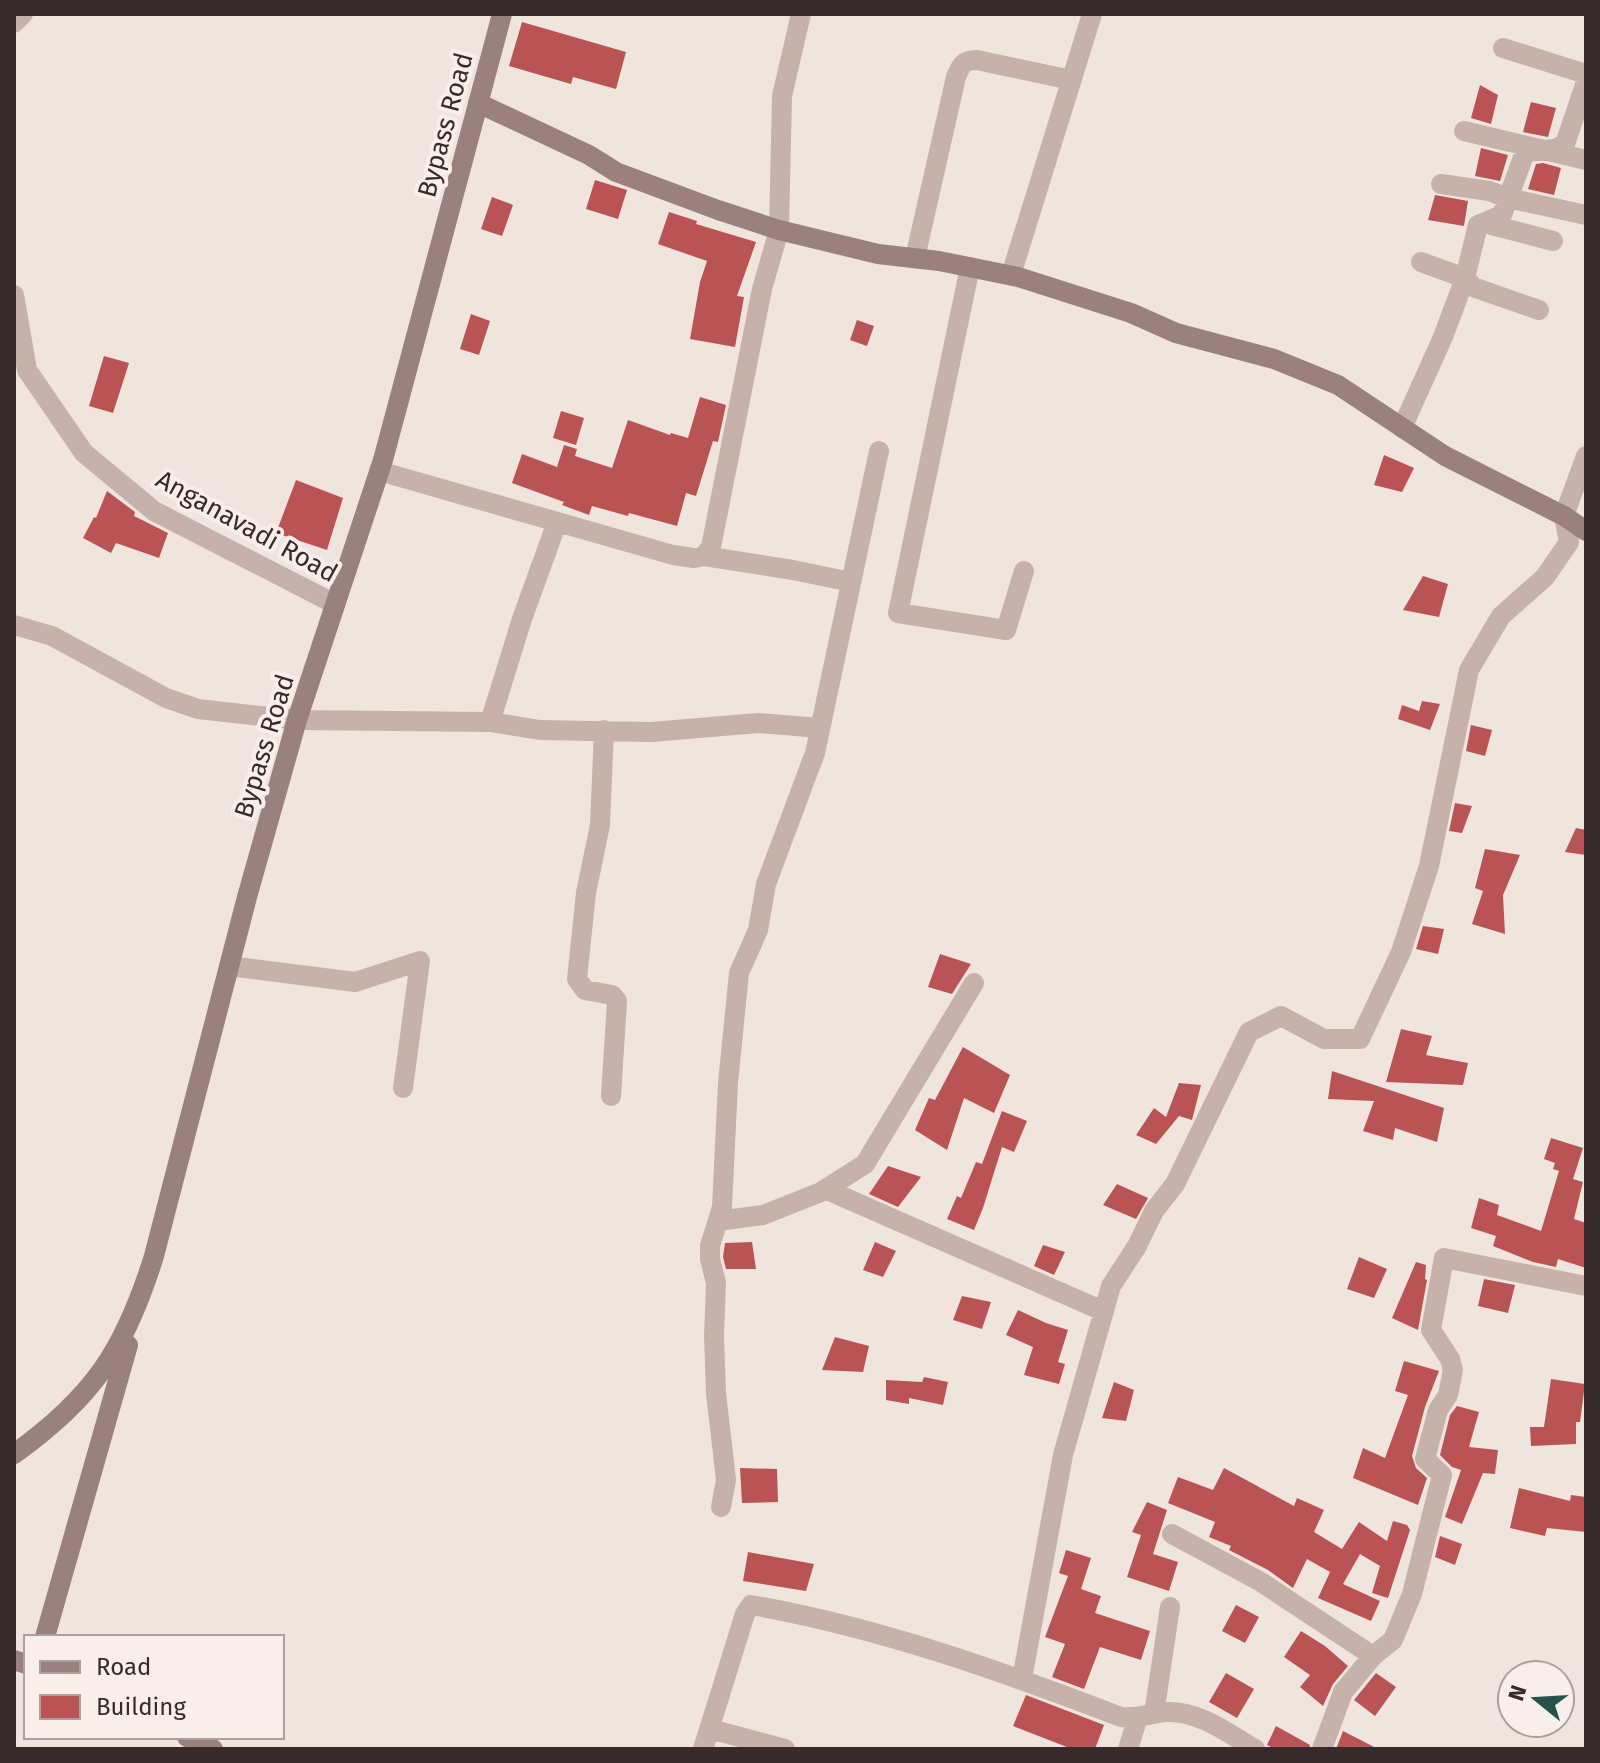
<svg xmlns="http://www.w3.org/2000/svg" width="1600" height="1763" font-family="'Fira Sans',sans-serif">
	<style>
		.building { fill: #ba5353 }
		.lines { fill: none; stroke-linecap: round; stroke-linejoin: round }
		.street { stroke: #c7b2ab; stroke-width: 20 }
		.secondary { stroke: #9b817d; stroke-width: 20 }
		.labels { text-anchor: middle; stroke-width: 8; stroke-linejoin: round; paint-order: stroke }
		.street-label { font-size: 26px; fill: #362b2a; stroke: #f8efeb }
	</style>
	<rect width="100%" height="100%" fill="#f0e4df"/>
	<!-- building -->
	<path class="building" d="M522,22l104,30 -10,37 -43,-12 -2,7 -62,-18z
		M1480,85l18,10 -7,29 -20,-6z
		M1531,102l25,6 -8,29 -25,-5z
		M1481,148l27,7 -8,26 -25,-5z
		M1543,163l18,5 -7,27 -26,-6 8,-25z
		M595,180l32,10 -9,29 -32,-10z
		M1435,195l33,6 -4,25 -36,-6z
		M492,197l21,8 -11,31 -21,-7z
		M669,212l28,9 -1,3 60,18 -19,54 7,1 -9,50 -45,-8 10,-57 7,-21 -49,-17z
		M471,314l19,7 -11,34 -19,-6z
		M857,320l17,6 -7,20 -17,-6z
		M104,356l25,7 -16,50 -24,-7z
		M700,397l26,8 -8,37 -5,-1 -17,55 -10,-3 -9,33 -48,-13 -1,3 -36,-10 -3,9 -27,-10 2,-3 -52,-19 10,-29 35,13 7,-22 13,4 -2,7 37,12 16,-48 42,15 1,-2 17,5z
		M561,411l23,7 -8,27 -23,-7z
		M1384,455l30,13 -12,24 -28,-7z
		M296,480l47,18 -16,52 -51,-17z
		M107,491l28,21 -1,4 34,17 -9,25 -43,-15 -5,10 -28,-15 11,-21 2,1z
		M1423,576l25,8 -9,33 -36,-7z
		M1422,701l18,3 -10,26 -32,-11 4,-14 17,6z
		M1471,725l21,5 -7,26 -19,-5z
		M1455,803l17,3 -10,27 -13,-2z
		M1576,828l10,2v25l-21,-3z
		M1485,849l35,6 -17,40 2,39 -33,-10 11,-33 -8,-3z
		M1423,926l21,3 -6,25 -22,-5z
		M940,954l31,10 -19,30 -24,-7z
		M1401,1029l31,7 -6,19 42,8 -5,22 -77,-3z
		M963,1047l47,28 -16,38 -30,-15 -17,52 -32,-20 14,-32 6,2z
		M1332,1071l112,37 -7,34 -42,-14 -2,12 -30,-9 11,-30 -46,-2z
		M1179,1083l22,2 -9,35 -13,-4 -23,28 -20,-9 18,-27 12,9z
		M1002,1111l25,10 -13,31 -12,-5 -19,61 -9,22 -27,-11 10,-23 4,2 15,-36 6,2z
		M1551,1138l32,10 -10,31 10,3 -9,37 12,4v45l-28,-9 -2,8 -23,-5 -40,-16 3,-10 -25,-8 8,-30 20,7 -2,10 44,16 18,-60 -6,-2 2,-6 -11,-4z
		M888,1166l33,11 -23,30 -29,-13z
		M1117,1184l31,14 -12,21 -33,-14z
		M752,1242l4,27h-30l-3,-12 2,-14z
		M875,1242l21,9 -13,26 -20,-7z
		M1043,1245l22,7 -11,23 -20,-9z
		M1359,1257l28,12 -13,29 -27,-9z
		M1416,1262l10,3 -1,14 2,1 -9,50 -26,-12z
		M1484,1279l31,6 -7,28 -30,-7z
		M962,1296l29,6 -9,27 -29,-9z
		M1018,1310l28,13 22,7 -10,32 7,2 -6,20 -35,-9 9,-28 -27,-12z
		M835,1337l34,9 -6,26 -41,-2z
		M1404,1361l35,10 -14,36 -13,49 4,12 11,10 -9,27 -65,-27 10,-30 22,10 23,-63 -13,-4z
		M924,1377l24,5 -5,23 -34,-7v6l-23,-4v-20l36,2z
		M1551,1379l34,5 -5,38h-4v22l-45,2 -1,-19h14z
		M1114,1382l20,8 -8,31 -24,-3z
		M1457,1406l22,6 -10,35 29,3 -3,24 -12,-1 -21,51 -17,-7 16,-47 -9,-3 -12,-12 10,-40z
		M740,1468l37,1 1,33 -36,1z
		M1224,1468l70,38 3,-8 27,12 -10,22 28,17 17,-27 28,19 6,-20 14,4 3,5 -22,68 -16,-5 8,-27 -20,-12 -17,30 37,17 -9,20 -53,-23 12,-26 -23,-13 -14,29 -25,-18 -39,-20 2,-4 -22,-9 6,-15 -47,-19 10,-26 35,13z
		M1519,1488l51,13 1,-6 15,2v35l-39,-4 -2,8 -35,-8z
		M1147,1502l20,8 -14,44 25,8 -9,29 -42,-14 14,-42 -9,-3z
		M1440,1536l22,8 -7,21 -20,-8z
		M1066,1550l25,8 -10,31 20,7 -6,17 55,18 -9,29 -41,-13 -16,42 -32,-12 13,-33 -20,-7 23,-61 -9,-3z
		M748,1552l66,12 -8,27 -63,-10z
		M1236,1605l23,12 -14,26 -23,-12z
		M1301,1631l24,15 23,20 -15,18 -10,22 -23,-19 10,-12 -26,-18z
		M1226,1673l28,16 -17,29 -28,-16z
		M1376,1673l20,14 -21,29 -21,-16z
		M1026,1695l78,30 -9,24h-23l-59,-23z
		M1276,1726l34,19 -1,4h-34l-8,-4z
		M1343,1731l35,18h-42z"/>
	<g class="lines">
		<!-- street -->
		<path class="street" d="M14,23l9,-9
			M1503,48l83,26
			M1464,131l122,29
			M1441,184l48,7 19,7 78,17
			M1484,223l69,18
			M915,258l41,-181c5,-12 7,-17 21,-17l94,20
			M1421,262l44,16 8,9 66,23
			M970,267l-72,346 108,17 18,-59
			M1011,275l81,-261
			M14,295l13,75 57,83 70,58 181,93
			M1402,428l41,-91 22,-59 13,-53 24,-10 23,-63 30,-3 10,-5 21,-62
			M379,471l294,84 21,3 10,-2 7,-9 51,-258 17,-59 3,-134 19,-82
			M557,522l-35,97 -32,103 50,8 51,1 61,1 106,-9 62,5
			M704,556l89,14 58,12
			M14,625l38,11 114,62 32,11 99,11 193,2
			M604,730l-4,95 -14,68 -9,86 8,11 27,5 5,6 -6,95
			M229,966l126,16 65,-21 -17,127
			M825,1189l278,122
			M718,1221l45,-6 58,-23 44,-28 109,-181
			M721,1507l5,-27 -10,-87 -2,-57 2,-53 -6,-24v-13l12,-39 6,-124 11,-110 19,-43 8,-46 49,-131 64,-302
			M1172,1534l89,48 112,74
			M1022,1679l41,-224 48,-169 26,-40 17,-35 21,-27 74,-152 32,-16 43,23h36l41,-87 28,-86 40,-196 32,-54 44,-39 24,-35 -5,-26 22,-60
			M1154,1714l16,-107
			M710,1729l75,20
			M703,1749l42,-135 6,-9c127,22 250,66 370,112 17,2 30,-4 45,-5 32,-2 63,22 89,37
			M1128,1749l10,-32
			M1322,1749l21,-57 30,-36 20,-16 19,-46 30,-119 -17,-16 13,-49 10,-15 5,-25 -3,-11 -19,-29 13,-72 142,28"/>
		<!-- secondary -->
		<path class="secondary" d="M478,103l111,52 27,17 102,38 61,20 99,24 61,7 79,16 113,36 45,20 98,26 64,26 107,71 119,60 22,15
			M14,1454c80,-57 111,-105 140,-198l93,-359 50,-177 86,-260 119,-446
			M45,1637l83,-292
			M14,1660l12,4
			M187,1737l26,12"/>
	</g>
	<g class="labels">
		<!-- street labels -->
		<g class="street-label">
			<text transform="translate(445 125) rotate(-75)" y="9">Bypass Road</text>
			<text transform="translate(247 526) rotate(29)" y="9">Anganavadi Road</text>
			<text transform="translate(264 746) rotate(-73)" y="9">Bypass Road</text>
		</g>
	</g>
	<!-- border -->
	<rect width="1600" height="1763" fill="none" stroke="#362b2a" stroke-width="32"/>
	<!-- legend -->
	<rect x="24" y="1635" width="260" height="104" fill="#f8efeb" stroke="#aaa19e" stroke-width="2"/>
	<rect x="40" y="1661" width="40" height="12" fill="#9b817d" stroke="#aaa19e" stroke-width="2"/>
	<text x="96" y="1675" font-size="24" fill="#362b2a">Road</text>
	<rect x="40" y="1695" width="40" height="24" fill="#ba5353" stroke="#aaa19e" stroke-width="2"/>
	<text x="96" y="1715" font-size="24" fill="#362b2a">Building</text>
	<!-- north arrow -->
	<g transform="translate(1536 1699) rotate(288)"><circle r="38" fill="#f8efeb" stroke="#aaa19e" stroke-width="2"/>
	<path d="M0-6L14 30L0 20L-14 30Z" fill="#23534b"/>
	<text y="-12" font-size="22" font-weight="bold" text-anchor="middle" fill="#362b2a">N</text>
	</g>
</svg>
